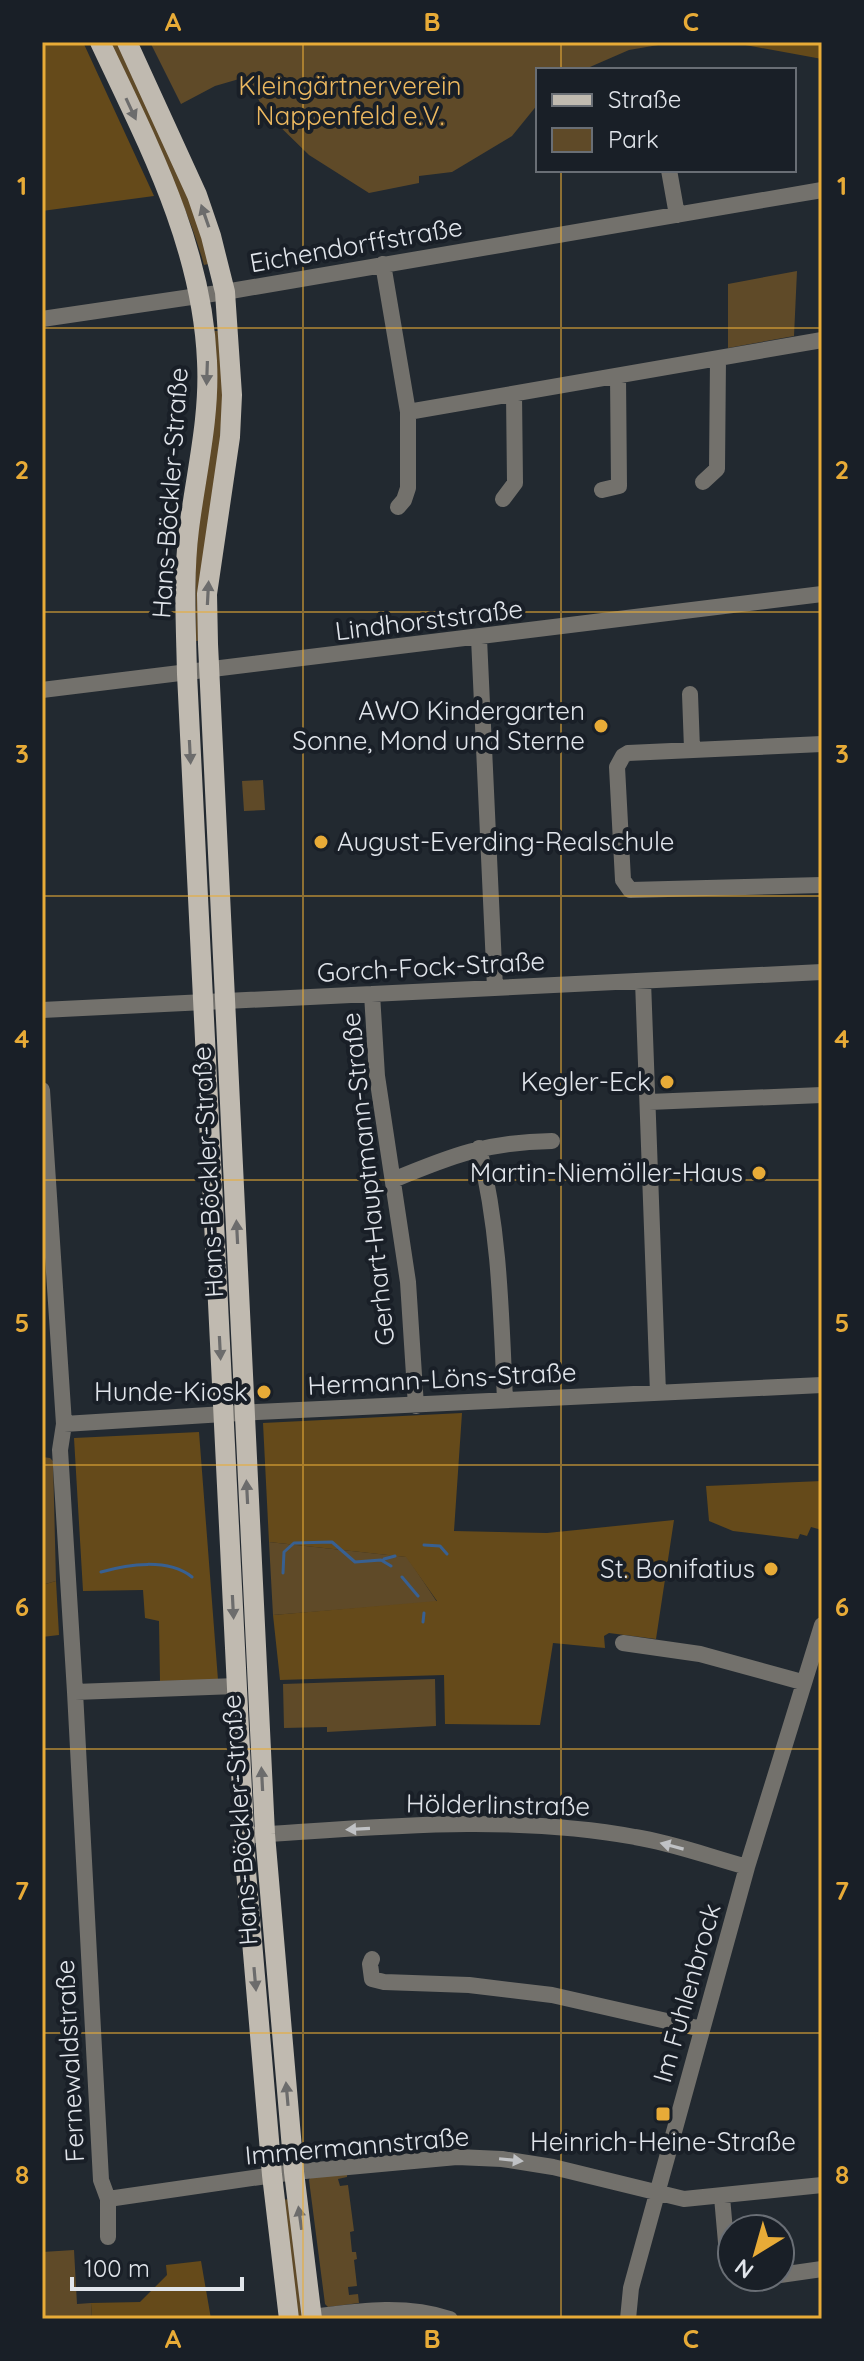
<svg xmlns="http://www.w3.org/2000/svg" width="864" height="2361" font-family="Quicksand,sans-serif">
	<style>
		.green { fill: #5f4a28 }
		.forest { fill: #654a1a }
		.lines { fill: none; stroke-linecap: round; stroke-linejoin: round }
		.stream { stroke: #386091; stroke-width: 3 }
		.minor { stroke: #73716c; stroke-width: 16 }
		.major { stroke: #c0bab0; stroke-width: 20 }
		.oneway { fill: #6c6c6c }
		.oneway2 { fill: #c0c2c5 }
		.grid { fill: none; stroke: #e8ab37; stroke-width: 2; stroke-opacity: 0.55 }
		.poi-dot { fill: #e8ab37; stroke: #191f27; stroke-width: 3 }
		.labels { text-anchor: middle; stroke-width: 8; stroke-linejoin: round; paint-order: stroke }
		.park-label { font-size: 26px; fill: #edb960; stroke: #191f27 }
		.street-label { font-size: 26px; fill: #e1e5eb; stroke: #191f27 }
		.poi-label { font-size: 26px; fill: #e1e5eb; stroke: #191f27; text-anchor: end }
		.neatline { fill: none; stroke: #e8ab37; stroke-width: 3 }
		.grid-label { font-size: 26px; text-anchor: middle; font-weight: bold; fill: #e8ab37 }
	</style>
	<rect width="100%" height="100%" fill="#222930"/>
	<!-- green -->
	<path class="green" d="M106,42h16l50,106 41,115 -9,2c-21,-76 -64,-151 -98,-223z
		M150,42h587l3,2 -70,-1 -41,7 -46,20h-45v34l-26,32 -60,36 -33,4v7l-50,10 -60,-38 -43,-42 -20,-36 -31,9 -34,18z
		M797,271l-3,65 -66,12v-64z
		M211,331h8l4,69 -19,240 -8,1 -1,-93z
		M263,780l2,30 -21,1 -2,-30z
		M42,1457l8,1 3,3 3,120 -14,4z
		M269,1542l138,15 30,45 -164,13z
		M435,1679l1,47 -109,6v-5l-43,1 -1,-44z
		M347,2173v4l-9,2 2,7 8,-1 6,46 -4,1 2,20h4l1,7 -3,1 3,26 -9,1 1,8 9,-1 1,9 -31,4 -3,-3 -16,-124 1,-2z
		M292,2199l16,120h-15l-15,-119z
		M74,2250l3,54 14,-1 1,16h-50v-67z"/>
	<!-- forest -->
	<path class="forest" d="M42,42h41l71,154 -112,15z
		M737,42h85v17l-82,-15z
		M462,1413l-8,118 93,2 127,-13 -18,119 -47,-6 -5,3 1,12 -52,-5 -13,82 -95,-1 -1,-49 -164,5 -7,-65 164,-14 -31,-44 -137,-15 -6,-119z
		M199,1432l19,248 -58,1 -1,-60 -14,-3 -2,-28 -60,1 -9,-153z
		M822,1481v49l-11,-3 -4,9 -7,-2 -2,5 -65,-8 -24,-10 -3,-35z
		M56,1581l3,54 -17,2v-52z
		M201,2261l10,58h-119l-1,-16 49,-1 27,-27 -1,-10z"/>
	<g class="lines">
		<!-- stream -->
		<path class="stream" d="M424,1545l16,1 7,8
			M384,1559l11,-3
			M101,1572c27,-8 67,-14 91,5
			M283,1573l1,-21 10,-9 38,-1 23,20 26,-2 10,6
			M402,1577l16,19
			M423,1622l1,-9"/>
		<!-- minor -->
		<path class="minor" d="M669,170l8,45
			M383,264l25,148v76l-4,12 -6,7
			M42,319l183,-27 597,-102
			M408,412l414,-72
			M703,482l14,-13 1,-110
			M602,490l17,-4 -1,-110
			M503,499l12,-16 -1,-89
			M479,638l16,350
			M42,690l780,-96
			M690,694l2,55
			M822,744l-194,9 -5,3 -6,11 6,113 7,10 192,-5
			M643,981l15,412
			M372,994l5,82 31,206 8,124
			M42,1010l780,-38
			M42,1090l22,334 -4,26 15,242 26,488 7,19v38
			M649,1102l173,-7
			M479,1148c21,85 22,165 26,252
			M393,1180c60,-25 94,-38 159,-39
			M64,1424l193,-12 565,-27
			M623,1643l77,11 102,28
			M75,1692l161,-6
			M253,1835c127,-8 256,-21 382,2 38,6 75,20 112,30
			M372,1959l-2,5 2,15 12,3 85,3 83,10 150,34
			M722,2197l6,68 4,7
			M108,2199l186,-27 163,-15 45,2 51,8 131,32 138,-14
			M780,2275l42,-6
			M739,2277h21
			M312,2317c47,-6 92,-13 138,2
			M628,2319l3,-31 116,-421 75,-242"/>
		<!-- major -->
		<path class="major" d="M100,42c48,102 102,203 107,319 3,57 -11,112 -18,168 -6,48 -3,97 -2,145l59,1197 26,304 17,144
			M127,42l70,153 14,41 14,56 7,103 -2,42 -23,157 1,50 57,1190 29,338 18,147"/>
	</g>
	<!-- one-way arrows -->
	<defs><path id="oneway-solid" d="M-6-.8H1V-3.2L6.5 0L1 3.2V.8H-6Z" transform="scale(2)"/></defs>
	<g class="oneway">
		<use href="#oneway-solid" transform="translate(131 109) rotate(65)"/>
		<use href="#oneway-solid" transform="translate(205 216) rotate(-109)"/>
		<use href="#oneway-solid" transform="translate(207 373) rotate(92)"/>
		<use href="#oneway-solid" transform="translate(208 593) rotate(-87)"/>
		<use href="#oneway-solid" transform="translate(190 752) rotate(87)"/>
		<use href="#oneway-solid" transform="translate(237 1232) rotate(-93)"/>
		<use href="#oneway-solid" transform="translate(220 1348) rotate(87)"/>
		<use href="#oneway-solid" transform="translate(247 1492) rotate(-93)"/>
		<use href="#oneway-solid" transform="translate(233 1607) rotate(87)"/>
		<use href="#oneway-solid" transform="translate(262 1779) rotate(-93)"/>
		<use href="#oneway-solid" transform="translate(255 1979) rotate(85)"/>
		<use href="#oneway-solid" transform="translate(287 2094) rotate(-95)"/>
		<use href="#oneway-solid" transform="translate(300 2218) rotate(-98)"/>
	</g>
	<g class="oneway2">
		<use href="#oneway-solid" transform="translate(358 1829) rotate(177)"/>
		<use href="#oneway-solid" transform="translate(672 1846) rotate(-165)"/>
		<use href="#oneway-solid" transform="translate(511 2160) rotate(6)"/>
	</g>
	<!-- grid -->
	<path class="grid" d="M303,42v2277M561,42v28M561,170v2149M42,328h780M42,612h780M42,896h780M42,1180h780M42,1465h780M42,1749h780M42,2033h780"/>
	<!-- markers -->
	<g class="poi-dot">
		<circle cx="601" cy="726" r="8"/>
		<circle cx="321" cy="842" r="8"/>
		<circle cx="667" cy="1082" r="8"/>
		<circle cx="759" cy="1173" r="8"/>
		<circle cx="264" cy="1392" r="8"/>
		<circle cx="771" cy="1569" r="8"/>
		<rect x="655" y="2106" width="16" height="16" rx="4"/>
	</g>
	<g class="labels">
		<!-- park labels -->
		<g class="park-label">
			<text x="350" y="95">Kleingärtnerverein<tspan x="350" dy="30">Nappenfeld e.V.</tspan></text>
		</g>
		<!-- street labels -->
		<g class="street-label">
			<text transform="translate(356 245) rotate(-10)" y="9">Eichendorffstraße</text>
			<text transform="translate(170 493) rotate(-86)" y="9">Hans-Böckler-Straße</text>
			<text transform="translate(429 620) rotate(-7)" y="9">Lindhorststraße</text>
			<text transform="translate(431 967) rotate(-3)" y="9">Gorch-Fock-Straße</text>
			<text transform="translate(208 1172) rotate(-93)" y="9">Hans-Böckler-Straße</text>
			<text transform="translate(368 1179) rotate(-96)" y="9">Gerhart-Hauptmann-Straße</text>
			<text transform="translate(442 1379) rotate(-3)" y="9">Hermann-Löns-Straße</text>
			<text transform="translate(498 1805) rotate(1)" y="9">Hölderlinstraße</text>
			<text transform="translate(240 1820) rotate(-94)" y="9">Hans-Böckler-Straße</text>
			<text transform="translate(687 1993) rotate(-74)" y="9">Im Fuhlenbrock</text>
			<text transform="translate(70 2061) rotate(-93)" y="9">Fernewaldstraße</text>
			<text transform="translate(357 2146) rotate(-5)" y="9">Immermannstraße</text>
		</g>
		<!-- poi labels -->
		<g class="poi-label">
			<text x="585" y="720">AWO Kindergarten<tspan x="585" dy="30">Sonne, Mond und Sterne</tspan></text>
			<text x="337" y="851" text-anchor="start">August-Everding-Realschule</text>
			<text x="651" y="1091">Kegler-Eck</text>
			<text x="743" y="1182">Martin-Niemöller-Haus</text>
			<text x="248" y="1401">Hunde-Kiosk</text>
			<text x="755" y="1578">St. Bonifatius</text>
			<text x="663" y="2151" text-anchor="middle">Heinrich-Heine-Straße</text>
		</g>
	</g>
	<!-- border -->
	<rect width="864" height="2361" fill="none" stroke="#191f27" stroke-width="88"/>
	<!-- legend -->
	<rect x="536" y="68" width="260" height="104" fill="#191f27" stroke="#696e75" stroke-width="2"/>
	<rect x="552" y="94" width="40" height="12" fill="#c0bab0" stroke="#696e75" stroke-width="2"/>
	<text x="608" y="108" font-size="24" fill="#e1e5eb">Straße</text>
	<rect x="552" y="128" width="40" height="24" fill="#5f4a28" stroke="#696e75" stroke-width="2"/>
	<text x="608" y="148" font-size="24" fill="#e1e5eb">Park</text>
	<!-- north arrow -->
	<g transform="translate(756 2253) rotate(217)"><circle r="38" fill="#191f27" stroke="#696e75" stroke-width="2"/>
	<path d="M0-6L14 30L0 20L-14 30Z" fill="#e8ab37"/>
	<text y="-12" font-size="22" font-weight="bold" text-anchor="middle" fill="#e1e5eb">N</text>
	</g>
	<!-- scale -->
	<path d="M72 2277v12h170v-12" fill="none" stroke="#e1e5eb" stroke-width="4"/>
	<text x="84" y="2277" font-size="24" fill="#e1e5eb" stroke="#191f27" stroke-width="6" paint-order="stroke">100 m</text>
	<rect x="44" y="44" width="776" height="2273" class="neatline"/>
	<g class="grid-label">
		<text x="173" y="31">A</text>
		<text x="432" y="31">B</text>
		<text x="691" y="31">C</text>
		<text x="22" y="195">1</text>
		<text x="842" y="195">1</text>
		<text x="22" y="479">2</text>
		<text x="842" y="479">2</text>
		<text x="22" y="763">3</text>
		<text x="842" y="763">3</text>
		<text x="22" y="1048">4</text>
		<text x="842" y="1048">4</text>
		<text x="22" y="1332">5</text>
		<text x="842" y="1332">5</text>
		<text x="22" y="1616">6</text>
		<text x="842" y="1616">6</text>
		<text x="22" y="1900">7</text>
		<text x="842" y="1900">7</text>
		<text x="22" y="2184">8</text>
		<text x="842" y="2184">8</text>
		<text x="173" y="2348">A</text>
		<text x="432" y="2348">B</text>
		<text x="691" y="2348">C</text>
	</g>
</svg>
